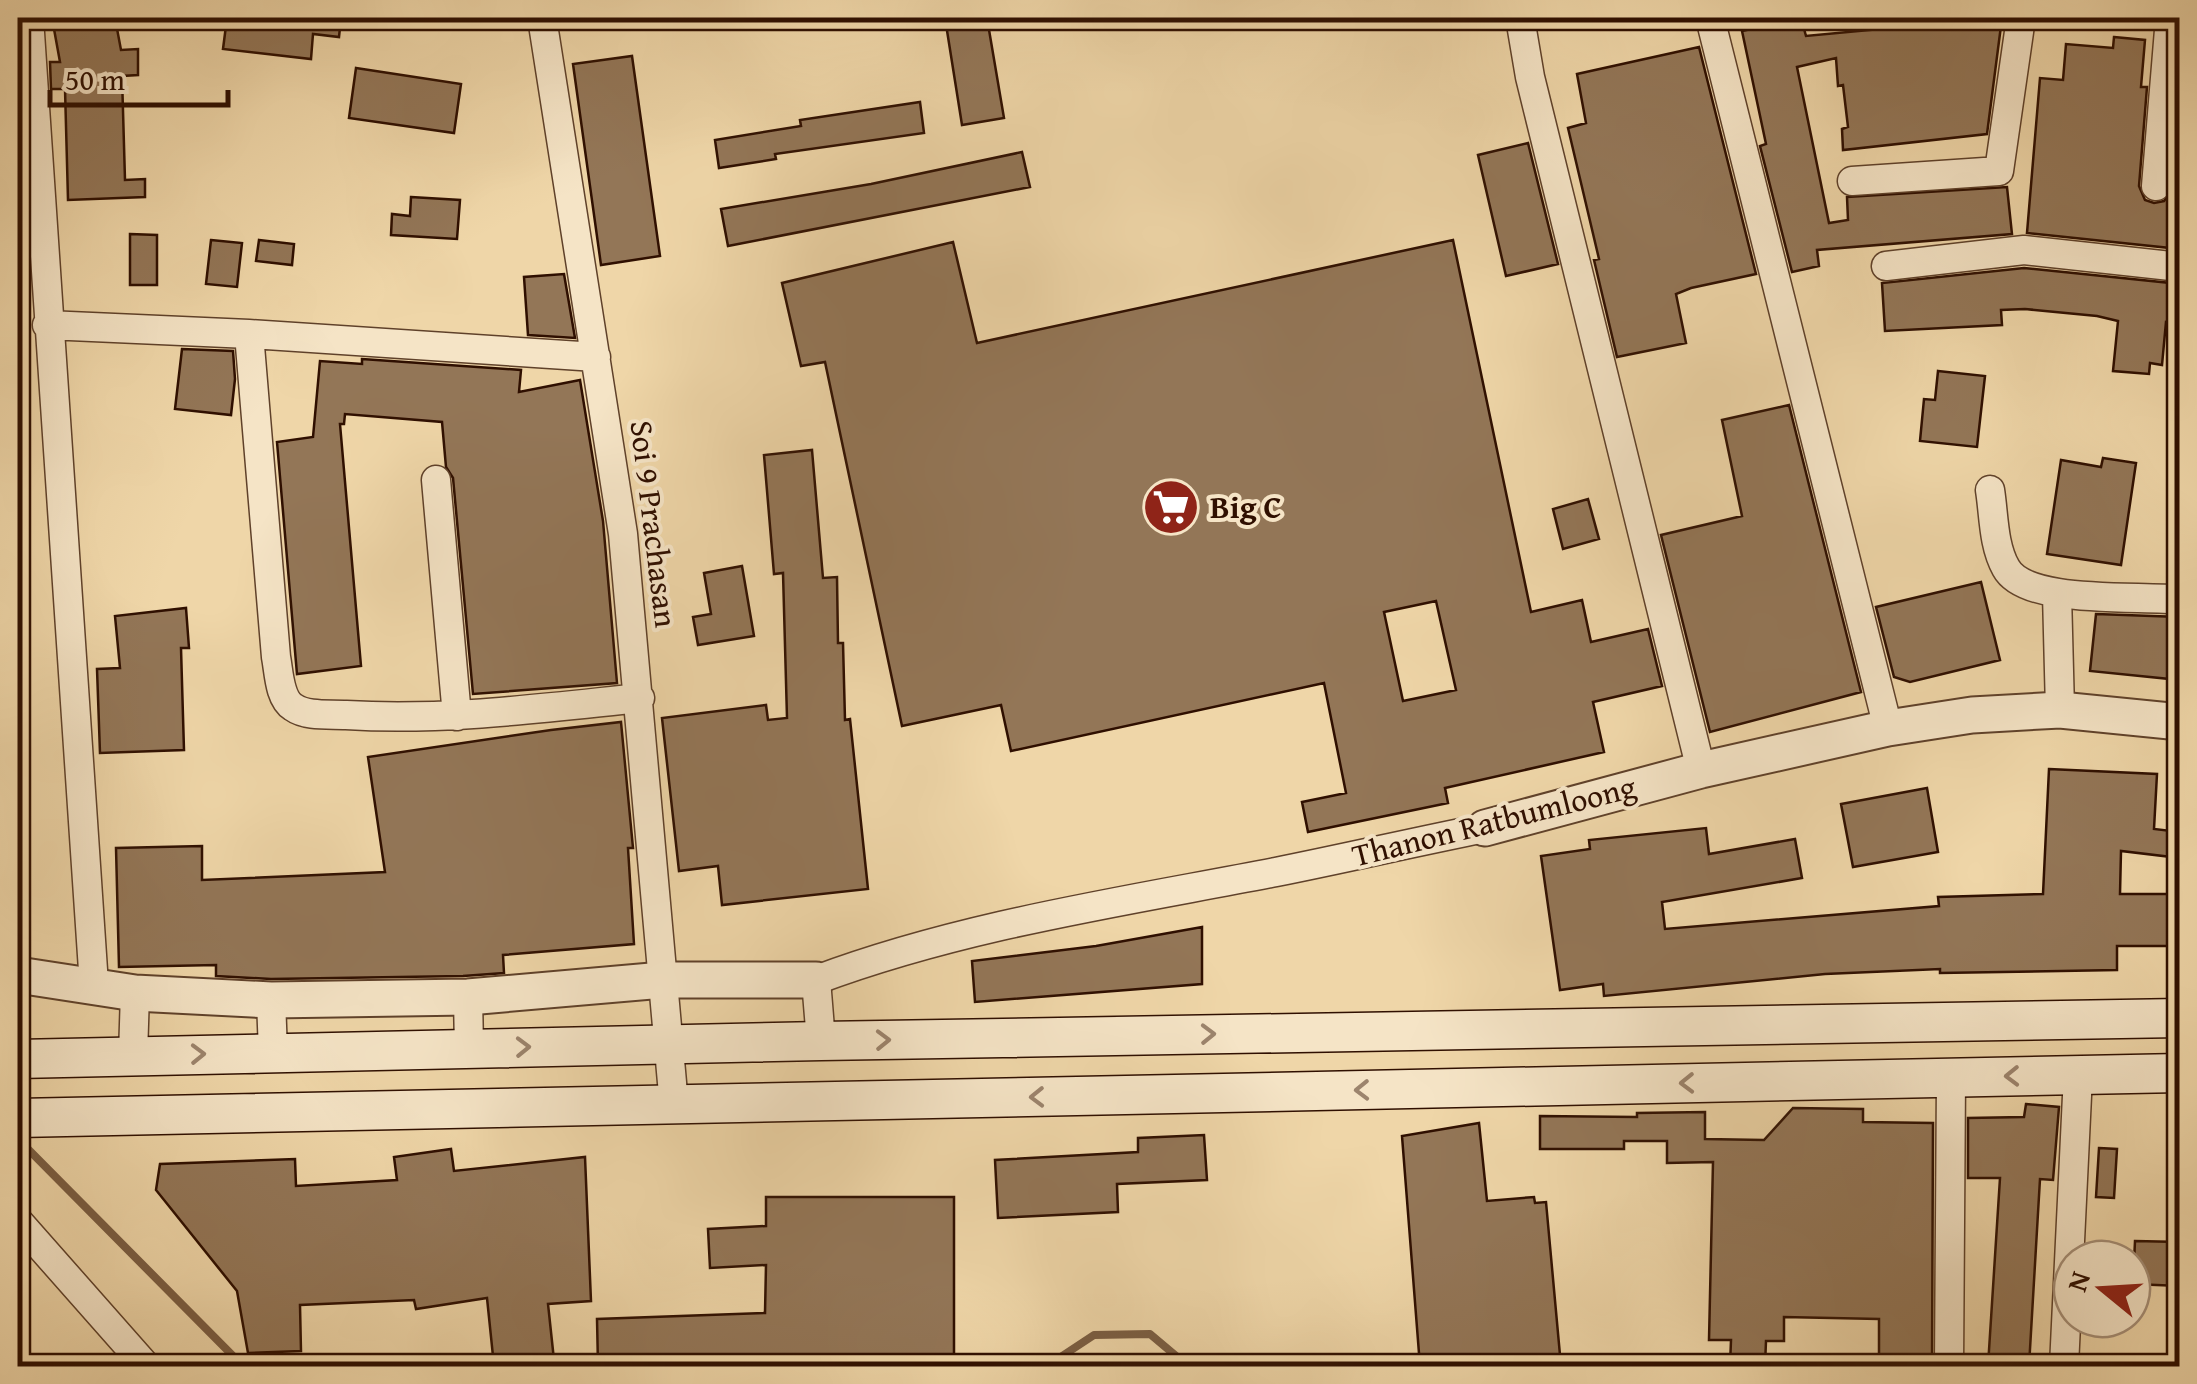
<svg xmlns="http://www.w3.org/2000/svg" width="2197" height="1384" font-family="'Gentium Book Plus',serif">
	<style>
		.lines { fill: none; stroke-linecap: round; stroke-linejoin: round }
		.stream { stroke: #7b5e43; stroke-width: 8 }
		.building { fill: #937657; stroke: #2f0f00; stroke-width: 2.5; fill-rule: evenodd }
		.minor-casing { stroke: #5f412a; stroke-width: 31 }
		.tertiary-casing { stroke: #5f412a; stroke-width: 39 }
		.secondary-casing { stroke: #2f0f00; stroke-width: 41 }
		.minor { stroke: #f5e4c6; stroke-width: 28 }
		.tertiary { stroke: #f5e4c6; stroke-width: 35 }
		.secondary { stroke: #f5e4c6; stroke-width: 38 }
		.oneway { stroke: #9c846d }
		.labels { text-anchor: middle; stroke-width: 8; stroke-linejoin: round; paint-order: stroke }
		.poi-label { font-size: 32px; font-weight: bold; fill: #2f0f00; stroke: #f5e4c6; text-anchor: start }
		.street-label { font-size: 32px; fill: #2f0f00; stroke: #f5e4c6 }
	</style>
	<rect width="100%" height="100%" fill="#efd6a8"/>
	<filter id="stains"><feTurbulence type="fractalNoise" baseFrequency=".002" numOctaves="4"/><feColorMatrix values="0 0 0 0 .2 0 0 0 0 .09 0 0 0 0 .02 0 0 0 .5 -.17"/></filter>
	<radialGradient id="worn" r=".72"><stop offset=".6" stop-color="#630" stop-opacity="0"/><stop offset="1" stop-color="#630" stop-opacity=".3"/></radialGradient>
	<g class="lines">
		<!-- stream -->
		<path class="stream" d="M18,1139l225,227
			M1047,1366l47,-31 56,-1 38,32"/>
	</g>
	<!-- building -->
	<path class="building" d="M52,18h63l6,32 17,-1v26l-16,1 3,104 20,-1v18l-77,3 -3,-111h-14l-1,-27h10z
		M227,18h114l-2,19 -26,-3 -2,25 -88,-10z
		M945,18h42l17,100 -42,7z
		M1801,18l5,18 116,-11v-3l80,-4 -15,116 -144,16 -1,-21 6,-2 -5,-42 -5,1 -2,-28 -39,9 32,156 19,-3 -1,-23 160,-10 5,47 -195,16 2,16 -27,6 -32,-126 6,-2 -24,-113z
		M2114,37l31,3 -4,47h6l-8,99 6,14 9,3 10,-2 9,-13 7,-73v134l-153,-16 13,-155 23,2 3,-36 47,4z
		M1699,47l57,227 -65,14 -15,6 10,49 -69,14 -23,-97 5,-1 -31,-131 18,-5 -9,-49z
		M632,56l28,200 -59,9 -28,-201z
		M356,68l105,16 -7,49 -105,-15z
		M920,102l4,31 -149,21 1,5 -57,9 -4,-28 86,-14 -1,-6z
		M1528,143l30,121 -52,12 -28,-121z
		M1022,152l8,35 -302,59 -7,-37 150,-25z
		M411,197l49,3 -3,39 -66,-4 1,-21 18,2z
		M130,234l27,1v50h-27z
		M211,240l31,3 -5,44 -31,-3z
		M259,240l35,4 -2,21 -36,-4z
		M1453,240l78,372 51,-12 9,42 57,-13 14,57 -69,16 11,50 -159,36 3,15 -140,29 -6,-30 44,-9 -22,-110 -313,68 -10,-46 -99,21 -77,-364 -24,4 -19,-83 171,-41 24,101zM1436,601l20,89 -53,11 -19,-89z
		M2024,268l156,16v40l-14,-2 -4,43 -12,-2 -1,11 -36,-3 5,-50 -21,-5 -72,-7 -24,1 1,15 -117,6 -3,-48z
		M564,274l11,64 -47,-3 -4,-58z
		M182,349l51,2 2,28 -4,36 -56,-6z
		M362,359l159,11 -2,22 61,-12 23,141 14,162 -144,11 -20,-216 -7,-11 -4,-45 -97,-8 -1,10h-4l21,242 -64,8 -20,-232 36,-5 7,-76 42,3z
		M1938,371l47,5 -8,71 -57,-6 4,-42 11,1z
		M1789,405l72,287 -151,40 -49,-197 81,-19 -20,-96z
		M812,450l11,128 14,-1 1,66h5l2,77 5,-1 18,170 -146,16 -4,-39 -39,5 -17,-153 104,-13 2,15 19,-2 -4,-145 -9,1 -10,-119z
		M2103,458l33,5 -15,102 -74,-11 14,-94 40,7z
		M1588,499l11,40 -36,10 -10,-40z
		M742,566l12,70 -56,9 -5,-28 18,-3 -7,-41z
		M1981,582l19,78 -90,22 -16,-5 -18,-70z
		M186,608l3,40h-8l3,102 -84,3 -3,-84 23,-1 -5,-52z
		M2096,614l84,3v63l-90,-9z
		M621,722l12,126h-5l6,96 -131,11 1,18 -41,3 -192,3 -55,-3v-11l-97,2 -3,-119 86,-2v34l183,-8 -17,-115 183,-27z
		M2049,769l108,5 -3,55 26,3v26l-59,-7 -1,43h56l1,52h-60v24l-177,3v-4l-115,5 -221,22 -1,-12 -43,6 -19,-134 49,-7 -1,-9 117,-12 3,26 86,-15 7,39 -140,24 3,27 274,-23 -1,-9 105,-3z
		M1927,788l11,64 -85,15 -12,-63z
		M1202,927v57l-227,18 -3,-41 124,-15z
		M2026,1104l33,3 -6,73 -13,-1 -11,187h-41l12,-188h-32v-60l56,-1z
		M1793,1108l70,1v13l70,1 -1,243h-53v-47l-95,-2v24h-18l-1,25h-35l1,-26h-22l4,-178 -46,1v-22h-43v8h-84v-33l97,1v-4l68,-1v27l59,1z
		M1479,1123l8,78 47,-4 1,6 11,-1 15,164h-48l-1,-10 -92,10 -18,-230z
		M1204,1135l3,45 -90,4 1,28 -120,6 -3,-58 143,-8v-14z
		M2099,1148l18,1 -3,49 -18,-1z
		M451,1149l3,22 131,-14 6,144 -43,3 6,56 -60,6 -7,-68 -71,11 -2,-9 -114,5 1,46 -53,2 -11,-62 -81,-101 4,-26 135,-5 1,27 101,-6 -3,-23z
		M766,1197h188v169h-356l-1,-47 168,-6 1,-48 -56,3 -2,-39 58,-3z
		M2135,1241l45,1v44l-47,-2z"/>
	<g class="lines">
		<!-- minor casing -->
		<g class="minor-casing">
			<path id="minor" d="M29,18l65,967
				M542,18l81,516 51,571
				M1520,18l10,59 171,693
				M1710,18l178,710
				M1852,181l147,-10 22,-153
				M2156,186l14,-168
				M1886,266l138,-16 156,17
				M47,325l202,9 347,23
				M249,334l27,323c3,15 3,41 17,50 14,10 36,7 53,8 99,6 196,-7 294,-17
				M436,480l21,236
				M1990,490c4,25 3,55 16,78 20,37 133,27 174,32
				M2057,594l3,116
				M468,997l1,51
				M271,1000l2,52
				M821,1041l-5,-61c147,-55 305,-78 460,-108 70,-14 139,-30 209,-44
				M133,1055l2,-62
				M18,1221l128,145
				M1949,1366l2,-288
				M2064,1366l14,-291"/>
		</g>
		<!-- tertiary casing -->
		<g class="tertiary-casing">
			<path id="tertiary" d="M1485,828l216,-58 187,-42 84,-13 88,-5 120,12
				M18,975l117,18 136,7 197,-3 195,-17h153"/>
		</g>
		<!-- secondary casing -->
		<g class="secondary-casing">
			<path id="secondary" d="M18,1059l803,-18 1359,-23
				M18,1118l2162,-45"/>
		</g>
		<!-- minor -->
		<use href="#minor" class="minor"/>
		<!-- tertiary -->
		<use href="#tertiary" class="tertiary"/>
		<!-- secondary -->
		<use href="#secondary" class="secondary"/>
	</g>
	<!-- one-way arrows -->
	<defs><path id="oneway-chevron" d="M-2-3.5L2.5 0L-2 3.5" fill="none" stroke-width="1.6" stroke-linecap="round" stroke-linejoin="round" transform="scale(2.5)"/></defs>
	<g class="oneway">
		<use href="#oneway-chevron" transform="translate(1208 1034) rotate(-1)"/>
		<use href="#oneway-chevron" transform="translate(883 1040) rotate(-1)"/>
		<use href="#oneway-chevron" transform="translate(523 1047) rotate(-1)"/>
		<use href="#oneway-chevron" transform="translate(198 1054) rotate(-1)"/>
		<use href="#oneway-chevron" transform="translate(2012 1076) rotate(179)"/>
		<use href="#oneway-chevron" transform="translate(1687 1083) rotate(179)"/>
		<use href="#oneway-chevron" transform="translate(1362 1090) rotate(179)"/>
		<use href="#oneway-chevron" transform="translate(1037 1097) rotate(179)"/>
	</g>
	<!-- icons -->
	<defs>
		<g id="supermarket-disc" transform="scale(2.875)"><circle r="9.5" fill="#8f2418" stroke="#f5e4c6"/><path d="M-6-5.5h2.5l.6 2H6L4.5 2H-2.5L-4.4-4H-6ZM-1.5 3.2a1.3 1.3 0 1 0 .1 0ZM3 3.2a1.3 1.3 0 1 0 .1 0Z" fill="#fff"/></g>
	</defs>
	<g fill-rule="evenodd">
		<use href="#supermarket-disc" x="1171" y="507"/>
	</g>
	<g class="labels">
		<!-- poi labels -->
		<g class="poi-label">
			<text x="1210" y="518">Big C</text>
		</g>
		<!-- street labels -->
		<g class="street-label">
			<text transform="translate(654 524) rotate(83)" y="11">Soi 9 Prachasan</text>
			<text transform="translate(1494 821) rotate(-14)" y="11">Thanon Ratbumloong</text>
		</g>
	</g>
	<!-- margin -->
	<rect width="2197" height="1384" fill="none" stroke="#efd6a8" stroke-width="60"/>
	<rect x="20" y="20" width="2157" height="1344" fill="none" stroke="#2f0f00" stroke-width="5"/>
	<rect x="30" y="30" width="2137" height="1324" fill="none" stroke="#2f0f00" stroke-width="2.5"/>
	<!-- north arrow -->
	<g transform="translate(2102 1289) rotate(288)"><circle r="48" fill="#f5e4c6" stroke="#a68f77" stroke-width="2.5"/>
	<path d="M0-8L18 38L0 25L-18 38Z" fill="#8f2418"/>
	<text y="-15" font-size="28" font-weight="bold" text-anchor="middle" fill="#2f0f00">N</text>
	</g>
	<!-- scale -->
	<path d="M50 90v15h178v-15" fill="none" stroke="#2f0f00" stroke-width="5"/>
	<text x="65" y="90" font-size="30" fill="#2f0f00" stroke="#f5e4c6" stroke-width="8" paint-order="stroke">50 m</text>
	<rect width="100%" height="100%" filter="url(#stains)"/>
	<rect width="100%" height="100%" fill="url(#worn)"/>
</svg>
